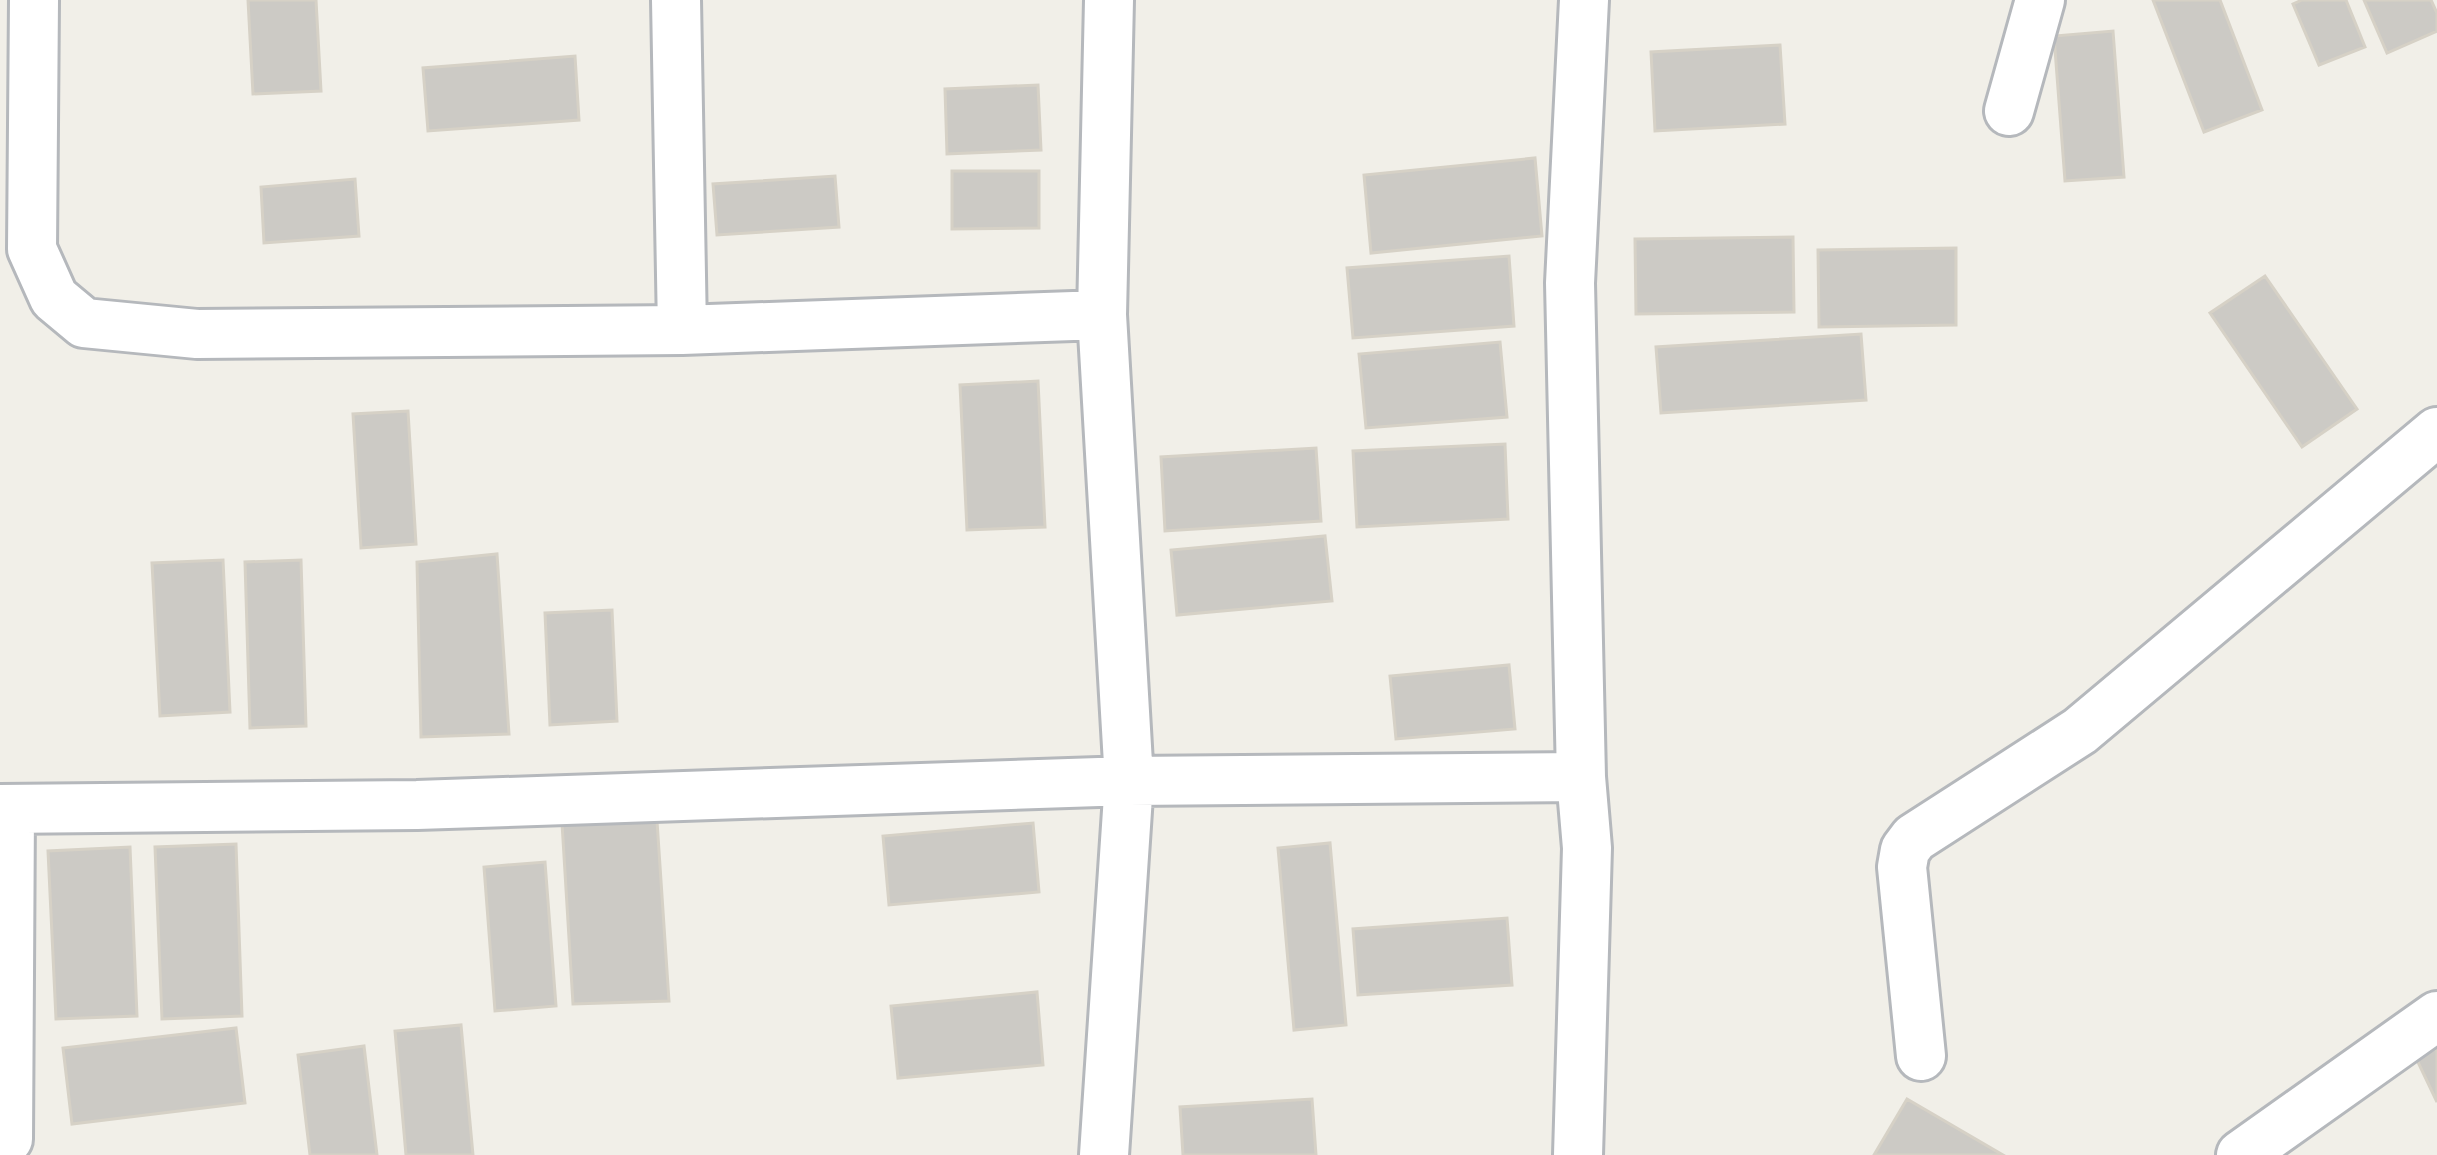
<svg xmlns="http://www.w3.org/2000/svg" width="2437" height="1155" font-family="Cabin,sans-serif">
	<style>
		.building { fill: #cccac5; stroke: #d6d1c6; stroke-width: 3 }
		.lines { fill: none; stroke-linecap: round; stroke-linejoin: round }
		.minor-casing { stroke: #b5b8bc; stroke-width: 54 }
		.minor { stroke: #fff; stroke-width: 48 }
	</style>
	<rect width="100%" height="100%" fill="#f1efe8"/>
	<!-- building -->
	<path class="building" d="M248,0h68l5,91 -68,3z
		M2153,0h67l42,110 -58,22z
		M2302,0h44l19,47 -46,18 -26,-61z
		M2364,0h67l6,13v18l-50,22z
		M2113,31l11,146 -59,4 -11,-145z
		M1780,45l5,79 -130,7 -4,-79z
		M575,56l4,64 -151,11 -5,-63z
		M1038,85l3,65 -94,4 -2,-65z
		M1535,158l7,78 -171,17 -7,-78z
		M952,171h87v57l-87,1z
		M835,176l4,51 -122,8 -4,-51z
		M355,179l4,57 -95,7 -3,-56z
		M1793,237l1,75 -158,2 -1,-75z
		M1956,248v77l-137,2 -1,-77z
		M1509,256l5,70 -161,12 -6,-70z
		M2265,276l92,133 -55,38 -92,-134z
		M1861,334l5,66 -205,13 -5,-66z
		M1500,342l7,75 -141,11 -7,-74z
		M1038,381l7,146 -78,3 -7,-145z
		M408,411l8,133 -55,4 -8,-134z
		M1505,444l3,75 -151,8 -4,-76z
		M1316,448l5,73 -156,10 -4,-74z
		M1325,536l7,65 -155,14 -6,-65z
		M497,554l12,180 -88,3 -4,-175z
		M223,560l7,152 -70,4 -8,-153z
		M301,560l5,166 -56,2 -5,-166z
		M612,610l5,111 -67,4 -5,-112z
		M1509,665l6,64 -119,10 -6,-63z
		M657,821l12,180 -96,3 -11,-181z
		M1033,823l6,69 -150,13 -6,-69z
		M1330,843l16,182 -52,5 -16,-182z
		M236,844l6,172 -80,3 -7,-172z
		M130,847l7,169 -81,3 -8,-168z
		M545,862l11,144 -61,5 -11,-144z
		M1507,918l5,67 -154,10 -5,-66z
		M1037,992l6,73 -145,13 -7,-72z
		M461,1025l12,130h-67l-11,-124z
		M236,1028l9,75 -173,21 -9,-76z
		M364,1046l13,109h-67l-12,-100z
		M2437,1048v54l-21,-44z
		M1312,1099l4,56h-133l-3,-48z
		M1907,1099l96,56h-129z"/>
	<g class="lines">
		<!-- minor casing -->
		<g class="minor-casing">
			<path id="minor" d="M34,0l-2,249 22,49 30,25 113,11 485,-4 -6,-330
				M2009,111l31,-111
				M682,330l420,-15
				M0,809l417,-4 712,-24 452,-4
				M1921,1056l-19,-189 3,-17 9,-12 166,-107 357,-299
				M8,1139l2,-330
				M1104,1155l25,-374 -27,-466 7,-315
				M1578,1155l9,-307 -6,-71 -11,-494 14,-283
				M2241,1155l196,-139"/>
		</g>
		<!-- minor -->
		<use href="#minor" class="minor"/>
	</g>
</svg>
